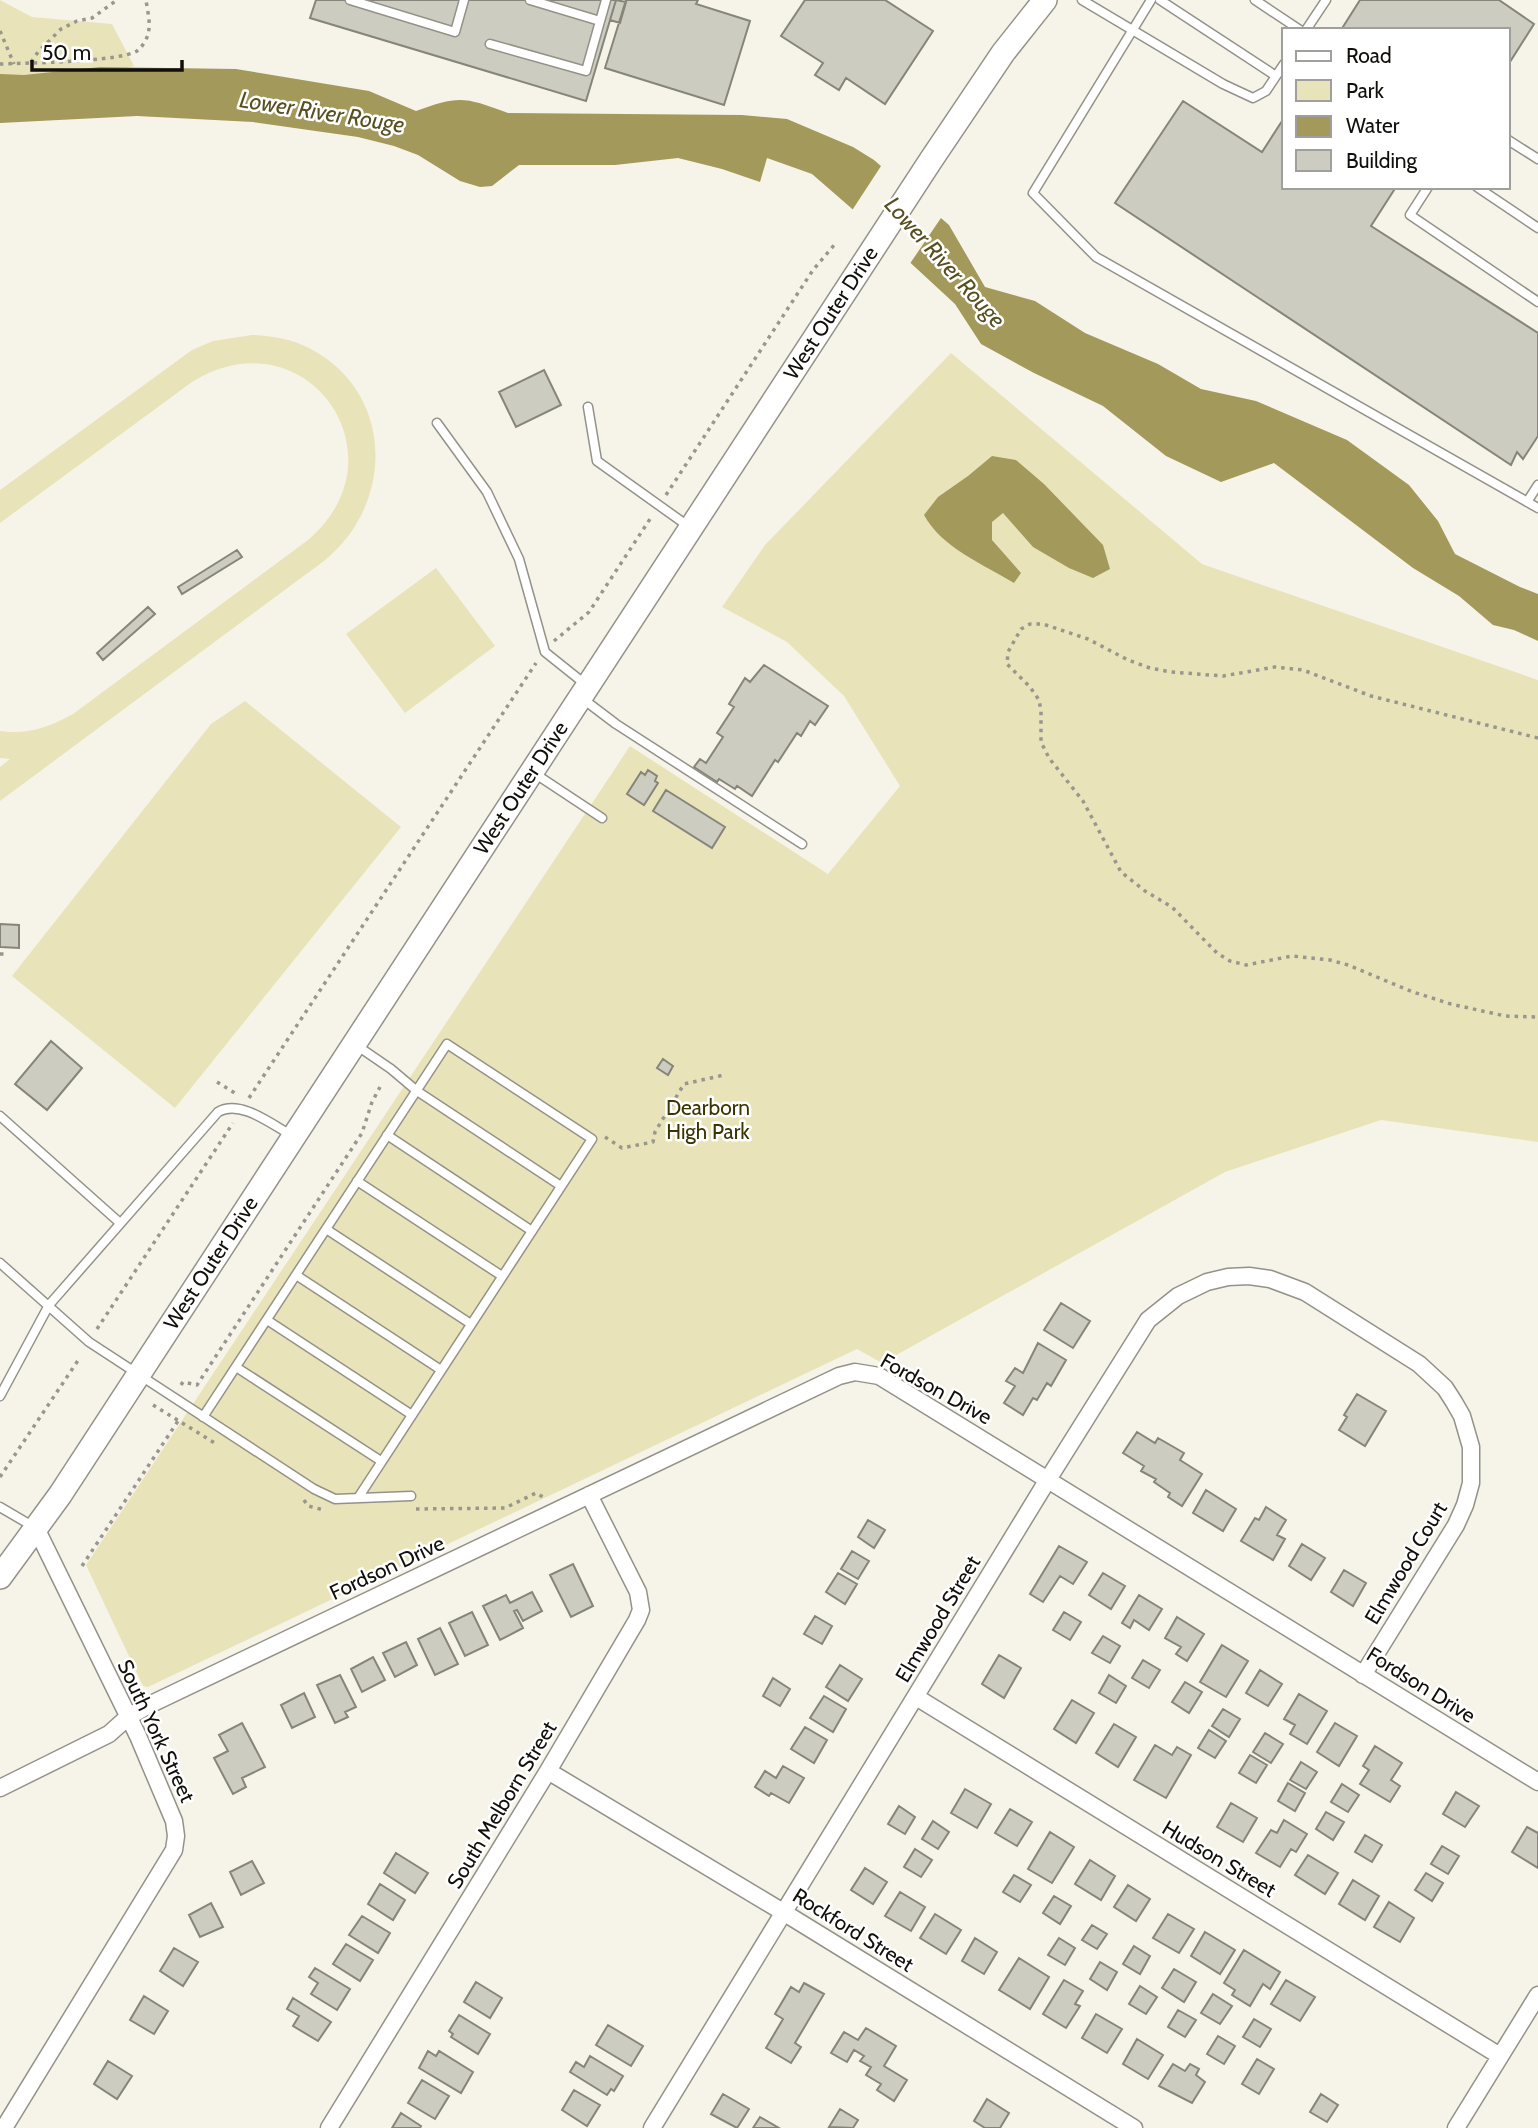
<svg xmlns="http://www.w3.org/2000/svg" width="1538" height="2128" font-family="Cabin,sans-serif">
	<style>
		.green { fill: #e9e3ba }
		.water { fill: #a3995b }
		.pier { fill: #f6f4e9 }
		.building { fill: #cdccc1; stroke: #87857b; stroke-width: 2 }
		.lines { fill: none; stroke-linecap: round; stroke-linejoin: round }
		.lane-casing { stroke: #949288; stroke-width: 11 }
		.street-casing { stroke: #949288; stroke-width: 19 }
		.secondary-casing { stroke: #949288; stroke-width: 26 }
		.path { stroke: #98978e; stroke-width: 3.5; stroke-dasharray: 3.5 5; stroke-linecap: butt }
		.lane { stroke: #fff; stroke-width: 8 }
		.street { stroke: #fff; stroke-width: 16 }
		.secondary { stroke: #fff; stroke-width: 23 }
		.labels { text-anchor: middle; stroke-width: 5; stroke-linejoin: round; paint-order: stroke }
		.street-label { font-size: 21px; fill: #100f0b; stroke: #fff }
		.park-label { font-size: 21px; fill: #3c3400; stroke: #fff }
		.water-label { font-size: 23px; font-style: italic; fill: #574f1f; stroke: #fff }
	</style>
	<rect width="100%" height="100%" fill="#f6f4e9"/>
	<!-- green -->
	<path class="green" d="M0,0l32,17 80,7 22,42 -40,11 -94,7z
		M252,335c20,1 39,4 57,13 86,44 86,156 15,213l-324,240v-34l10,-8 -10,-1v-27c27,4 50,-4 73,-17l235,-174c100,-86 -4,-228 -116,-158l-192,141v-33l192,-140 21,-9z
		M951,353l251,211 336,116v462l-157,-22 -156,52 -343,191 -25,-14 -709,338 -5,-1 -57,-121 544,-819 198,128 72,-88 -56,-90 -57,-54 -65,-35 43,-62z
		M436,568l59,78 -90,67 -59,-79z
		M245,701l156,126 -226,281 -163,-132 199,-252z"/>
	<!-- water -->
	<path class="water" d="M100,67l136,2 133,22 47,20c43,-16 49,-14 92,2l234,2 45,4 66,28 21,13 75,65 36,62 50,14 50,32 73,31 43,25 55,12 91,39 62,45 29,36 17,33 65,33 18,7v47l-24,-11 -21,-5 -34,-29 -46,-28 -139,-105 -53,19 -55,-26 -63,-50 -69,-33 -53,-29 -26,-40 -105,-97 -38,-33 -45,-16 -7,24 -38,-13 -44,-11 -63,7h-96l-27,21 -12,1 -20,-6 -42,-26 -24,-9 -36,-9 -105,-15 -116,-6 -137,7v-49l24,1z
		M992,456l24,4 28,24 59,61 7,24 -17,9 -24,-10 -36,-21 -30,-34 -11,9v18l29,33 -7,10c-31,-19 -72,-35 -90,-68l14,-18 30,-21z"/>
	<!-- pier -->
	<path class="pier" d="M883,163l60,52 -34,50 -58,-53z"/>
	<!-- building -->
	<path class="building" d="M316,0h300l-30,101 -276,-83z
		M616,0l10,2 -6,21 -10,-3z
		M626,0h72l-2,4 54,17 -26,84 -119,-37z
		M805,0h80l48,31 -48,73 -39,-26 -7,12 -24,-15 8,-12 -42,-27z
		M1360,0h139l35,24 -26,41v-35h-167z
		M1183,101l79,51 22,-34v69h112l-25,39 167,107v103l-15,23 -6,-7 -6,13 -396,-262z
		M544,370l17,35 -45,22 -17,-35z
		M237,550l5,7 -60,37 -4,-7z
		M148,607l7,7 -52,46 -6,-7z
		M764,665l64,41 -13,19 -5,-4 -9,15 -4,-3 -19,29 -3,-2 -23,36 -15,-10 -2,3 -16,-10 -2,3 -23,-15 6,-8 6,4 17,-26 -6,-4 17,-26 -5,-3 16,-26 5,4z
		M648,770l9,6 -2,5 3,2 -14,22 -17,-11 14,-22 4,3z
		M666,790l59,37 -13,21 -59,-37z
		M0,924l19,1v23l-19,-1z
		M51,1041l31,27 -35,42 -32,-26z
		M663,1059l10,7 -5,9 -11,-7z
		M1061,1303l29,18 -17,27 -29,-18z
		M1038,1343l28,17 -15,26 -4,-3 -10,17 -4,-2 -10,17 -19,-12 11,-17 -9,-5 9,-13 8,5z
		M1357,1394l29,17 -21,35 -26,-16 8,-13 -3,-2z
		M1137,1432l18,11 3,-5 26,15 -4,7 22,14 -20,32 -14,-9 2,-4 -16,-11 2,-3 -15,-8 3,-5 -21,-13z
		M1206,1490l30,19 -13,22 -30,-18z
		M1266,1507l20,13 -9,15 8,4 -12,21 -32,-19 14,-23 4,2z
		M868,1520l17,10 -11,18 -16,-11z
		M1302,1544l23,14 -14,22 -22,-14z
		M1059,1546l28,16 -14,22 -13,-8 -17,26 -13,-8z
		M852,1551l17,10 -11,18 -17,-10z
		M573,1564l20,42 -22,11 -21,-42z
		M1344,1570l22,13 -13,23 -22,-14z
		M838,1573l19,11 -12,20 -19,-12z
		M1103,1573l22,13 -14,23 -22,-14z
		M532,1592l10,19 -19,10 -6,-11 -3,1 9,17 -23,12 -17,-34 23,-11 4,8z
		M1139,1595l23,14 -13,21 -15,-10 -4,8 -8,-5z
		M472,1612l16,33 -23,11 -16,-33z
		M1064,1612l17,10 -11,18 -17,-10z
		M815,1616l17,10 -10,18 -18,-10z
		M1177,1617l27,17 -17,27 -11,-7 5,-7 -16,-9z
		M440,1628l18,36 -23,11 -17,-36z
		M1103,1636l17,10 -10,17 -18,-10z
		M406,1642l11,23 -22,12 -12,-24z
		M1222,1645l26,16 -22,36 -26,-15z
		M999,1655l22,13 -17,30 -22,-14z
		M373,1657l12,23 -23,12 -11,-23z
		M1143,1660l17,10 -11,18 -17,-10z
		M840,1665l22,14 -14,22 -22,-14z
		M1260,1670l22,14 -14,22 -22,-13z
		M340,1675l16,32 -11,5 3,5 -13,6 -18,-38z
		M1109,1675l17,11 -10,17 -17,-10z
		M773,1678l17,11 -10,17 -17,-10z
		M1185,1682l17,10 -13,21 -17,-11z
		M304,1693l11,24 -23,11 -11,-23z
		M1299,1694l28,17 -20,33 -17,-10 5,-9 -11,-6z
		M824,1696l22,13 -13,23 -23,-14z
		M1072,1700l22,13 -18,30 -22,-14z
		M1223,1709l17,10 -11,18 -17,-11z
		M242,1723l23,44 -23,11 4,9 -13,7 -19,-36 14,-7 -9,-16z
		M1335,1723l22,13 -18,30 -22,-14z
		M1114,1724l22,13 -18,30 -22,-14z
		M805,1727l22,13 -13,23 -23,-14z
		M1209,1730l17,11 -11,17 -17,-10z
		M1265,1733l18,11 -12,19 -18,-11z
		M1155,1745l17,10 5,-8 14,8 -25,43 -32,-18z
		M1375,1746l27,17 -11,17 9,6 -10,16 -30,-18 9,-14 -6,-4z
		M1250,1755l17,10 -11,18 -17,-10z
		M1301,1762l16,10 -11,17 -16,-9z
		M783,1766l21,12 -15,25 -18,-10 -2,3 -14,-9 10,-16 11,7z
		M1288,1783l17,10 -10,18 -17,-10z
		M1342,1784l17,11 -11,17 -17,-10z
		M965,1789l26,15 -14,24 -26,-15z
		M1456,1792l23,14 -14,21 -22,-13z
		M1231,1803l26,15 -14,24 -26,-15z
		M899,1806l16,11 -10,17 -17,-10z
		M1010,1809l22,13 -15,24 -22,-13z
		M1326,1812l18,10 -11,18 -17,-11z
		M1284,1820l23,14 -11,18 -5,-3 -11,18 -24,-14 15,-23 6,3z
		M933,1821l16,11 -11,17 -16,-10z
		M1527,1827l11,6v35l-26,-16z
		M1050,1832l24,15 -22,36 -24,-14z
		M1365,1835l17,10 -10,17 -17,-10z
		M1442,1846l17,10 -11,18 -17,-10z
		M915,1849l17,11 -11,17 -17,-10z
		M396,1853l32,20 -13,20 -31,-20z
		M1308,1855l30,18 -13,21 -30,-19z
		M1090,1860l25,16 -14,24 -26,-16z
		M252,1861l12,22 -23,12 -11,-23z
		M865,1868l22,14 -14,22 -22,-14z
		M1426,1873l17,10 -11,18 -17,-11z
		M1014,1875l17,10 -11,17 -17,-10z
		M1353,1880l26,16 -14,24 -26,-16z
		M380,1884l25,16 -12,20 -25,-16z
		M1128,1885l22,14 -14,22 -22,-14z
		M900,1892l25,15 -14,24 -26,-15z
		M1054,1896l17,10 -11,18 -17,-11z
		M1389,1902l25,16 -14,24 -26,-15z
		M211,1903l12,24 -23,10 -11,-22z
		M935,1914l26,16 -15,24 -26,-16z
		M1168,1914l26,15 -15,24 -26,-15z
		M362,1916l28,17 -12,20 -29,-18z
		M1092,1925l15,9 -10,15 -15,-9z
		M1205,1932l30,18 -15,24 -29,-18z
		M975,1938l22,14 -13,22 -22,-13z
		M1059,1938l16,10 -10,17 -17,-10z
		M346,1944l27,16 -13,21 -27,-17z
		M1134,1946l16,10 -10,18 -17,-10z
		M174,1948l24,14 -15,24 -23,-15z
		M1244,1950l36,22 -10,17 -7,-5 -13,22 -18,-11 3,-5 -11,-7z
		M1019,1958l30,19 -19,32 -31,-19z
		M1100,1962l17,10 -10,18 -17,-11z
		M315,1968l35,21 -13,21 -26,-16 7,-11 -9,-6z
		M1174,1969l22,13 -12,20 -22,-14z
		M1064,1980l19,11 -8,13 5,2 -14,22 -23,-14z
		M1286,1980l29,17 -15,24 -29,-17z
		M476,1982l26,16 -12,20 -26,-16z
		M804,1983l20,11 -29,49 6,4 -10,16 -25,-15 17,-29 -8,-5 16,-27 8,5z
		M1140,1986l17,11 -11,17 -17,-10z
		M1213,1994l19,12 -12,18 -19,-11z
		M144,1996l24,15 -14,23 -24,-14z
		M293,1998l38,24 -13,19 -25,-15 6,-10 -12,-7z
		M1178,2010l18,10 -11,17 -17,-10z
		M1096,2014l26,15 -15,24 -25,-15z
		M459,2015l31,19 -12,20 -27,-17 2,-3 -4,-3z
		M1254,2019l17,10 -11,18 -17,-10z
		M608,2025l35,21 -12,20 -35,-21z
		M866,2028l30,18 -12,20 23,14 -13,21 -17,-11 4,-6 -15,-9 5,-8 -11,-6 4,-5 -10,-6 -7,12 -16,-9 13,-21 14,8z
		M1218,2036l17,10 -11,18 -17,-10z
		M1137,2039l26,16 -15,24 -25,-15z
		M428,2051l8,5 3,-5 34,21 -12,21 -42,-25z
		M590,2056l33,20 -9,15 -3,-2 -4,6 -37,-23 6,-10 8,5z
		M1257,2059l17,10 -15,25 -17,-10z
		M108,2061l24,15 -15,23 -23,-15z
		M1173,2064l12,7 5,-7 9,5 -3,6 9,7 -13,21 -33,-17z
		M422,2080l27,16 -14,23 -27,-16z
		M574,2090l26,15 -13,21 -25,-16z
		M723,2094l26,15 -12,19 -26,-14z
		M1321,2094l17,11 -11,17 -17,-10z
		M987,2099l22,14 -9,15h-15l-11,-7z
		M840,2109l18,11 -5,8 -24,-1z
		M401,2113l20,13 -1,2h-28z
		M760,2117l19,11h-26z"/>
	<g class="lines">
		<!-- lane casing -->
		<g class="lane-casing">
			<path id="lane" d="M350,0l105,32 9,-32
				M530,0l70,21
				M1082,0l141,84 30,14 13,-7 18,-27
				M1151,0l-118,193 63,64 442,251
				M1160,0l116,76
				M1255,0l45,30
				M1306,30l20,-30
				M490,44l96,27 20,-71
				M1508,140l30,19
				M1428,187l-18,28 128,87
				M1477,187l61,41
				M588,407l9,54 91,65
				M437,423l50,69 32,67 26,93 40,32
				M1527,502l11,-17
				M583,699l33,25 186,120
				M534,773l68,45
				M356,1045l35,24 26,22 144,95
				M0,1116l120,107
				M387,1135l145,96
				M357,1181l145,95
				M326,1229l145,95
				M0,1263l89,79 225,147 21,10 76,-3
				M296,1275l145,95
				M267,1320l145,95
				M236,1367l145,94
				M0,1396l49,-91 169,-193c22,-13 53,12 73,23
				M203,1417l244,-373 145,95 -234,359
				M0,1507l34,20"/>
		</g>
		<!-- street casing -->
		<g class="street-casing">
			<path id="street" d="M916,1697l584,359
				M548,1771l235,141 351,216
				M0,1788l109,-54 19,-17 21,-12 690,-329 16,-4 24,4 659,406
				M4,2128l170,-278 2,-14 -2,-15 -36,-85 -102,-208
				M329,2128l219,-357 89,-151 4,-10 -3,-18 -49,-97
				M652,2128l395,-647 101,-161 30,-24 29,-14 21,-5 21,-1 21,3 35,13 114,72 26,24 9,14 8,14 9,31v36l-6,22 -9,20 -93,150
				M1456,2128l82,-133"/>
		</g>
		<!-- secondary casing -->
		<g class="secondary-casing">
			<path id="secondary" d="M0,1577l60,-82 871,-1335 72,-107 42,-53"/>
		</g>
		<!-- path -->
		<path class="path" d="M0,31l14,33
			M31,62l7,-10 23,-23 16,-8 15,-3 25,-18
			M0,64c25,-1 119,-2 137,-13 3,-2 5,-5 7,-8 9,-14 4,-28 2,-43
			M666,495l147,-225 22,-26
			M554,641l35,-29 63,-96
			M1538,738l-167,-42 -68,-26 -28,-3 -52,9 -52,-4 -21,-4 -22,-8 -40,-21 -45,-15h-13l-9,5 -13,23 -1,12 23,23 9,13 2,11v31l8,16 34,43 38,71 24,19 27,16 45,46 13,8 16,4 46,-9 38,4 18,5 65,27 38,12 54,12 33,1
			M0,954h6
			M217,1082l21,13
			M249,1098l287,-435
			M605,1137l17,11 31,-6 2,-10 29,-48 40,-9
			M97,1329l136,-206
			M181,1385l2,-3 14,3 165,-252 10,-31 8,-15
			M153,1405l65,40
			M0,1477l79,-118
			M304,1500l4,6 16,4
			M416,1509l89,-1 31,-15 7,4
			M82,1566l96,-145"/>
		<!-- lane -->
		<use href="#lane" class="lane"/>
		<!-- street -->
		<use href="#street" class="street"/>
		<!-- secondary -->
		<use href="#secondary" class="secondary"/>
	</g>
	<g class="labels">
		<!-- street labels -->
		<g class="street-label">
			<text transform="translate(831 313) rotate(-57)" y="7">West Outer Drive</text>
			<text transform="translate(521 788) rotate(-57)" y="7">West Outer Drive</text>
			<text transform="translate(211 1263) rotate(-57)" y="7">West Outer Drive</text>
			<text transform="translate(936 1389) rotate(29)" y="7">Fordson Drive</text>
			<text transform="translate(1406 1563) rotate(-59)" y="7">Elmwood Court</text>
			<text transform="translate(387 1568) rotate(-25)" y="7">Fordson Drive</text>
			<text transform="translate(938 1619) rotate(-59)" y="7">Elmwood Street</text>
			<text transform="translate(1421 1685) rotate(32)" y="7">Fordson Drive</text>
			<text transform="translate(156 1731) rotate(65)" y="7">South York Street</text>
			<text transform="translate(502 1805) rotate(-59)" y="7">South Melborn Street</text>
			<text transform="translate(1219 1859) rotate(31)" y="7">Hudson Street</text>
			<text transform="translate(853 1930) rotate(32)" y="7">Rockford Street</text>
		</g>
		<!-- park labels -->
		<g class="park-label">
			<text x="708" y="1115">Dearborn<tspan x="708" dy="24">High Park</tspan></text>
		</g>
		<!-- water labels -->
		<g class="water-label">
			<text transform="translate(322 112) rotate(9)" y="8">Lower River Rouge</text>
			<text transform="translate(945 262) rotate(48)" y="8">Lower River Rouge</text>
		</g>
	</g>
	<!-- legend -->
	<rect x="1282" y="28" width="228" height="161" fill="#ffffff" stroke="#9f9f9d" stroke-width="2"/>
	<rect x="1296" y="51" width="35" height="10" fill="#ffffff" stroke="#9f9f9d" stroke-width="2"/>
	<text x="1346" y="63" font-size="21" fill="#100f0b">Road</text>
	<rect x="1296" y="80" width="35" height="21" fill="#e9e3ba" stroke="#9f9f9d" stroke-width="2"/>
	<text x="1346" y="98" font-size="21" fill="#100f0b">Park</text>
	<rect x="1296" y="116" width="35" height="21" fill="#a3995b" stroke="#9f9f9d" stroke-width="2"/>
	<text x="1346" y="133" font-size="21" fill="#100f0b">Water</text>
	<rect x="1296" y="150" width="35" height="21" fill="#cdccc1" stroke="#9f9f9d" stroke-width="2"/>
	<text x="1346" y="168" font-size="21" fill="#100f0b">Building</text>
	<!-- scale -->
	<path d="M32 60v10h150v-10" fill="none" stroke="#100f0b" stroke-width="3.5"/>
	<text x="42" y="60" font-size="21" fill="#100f0b" stroke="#ffffff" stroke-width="5" paint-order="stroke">50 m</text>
</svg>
